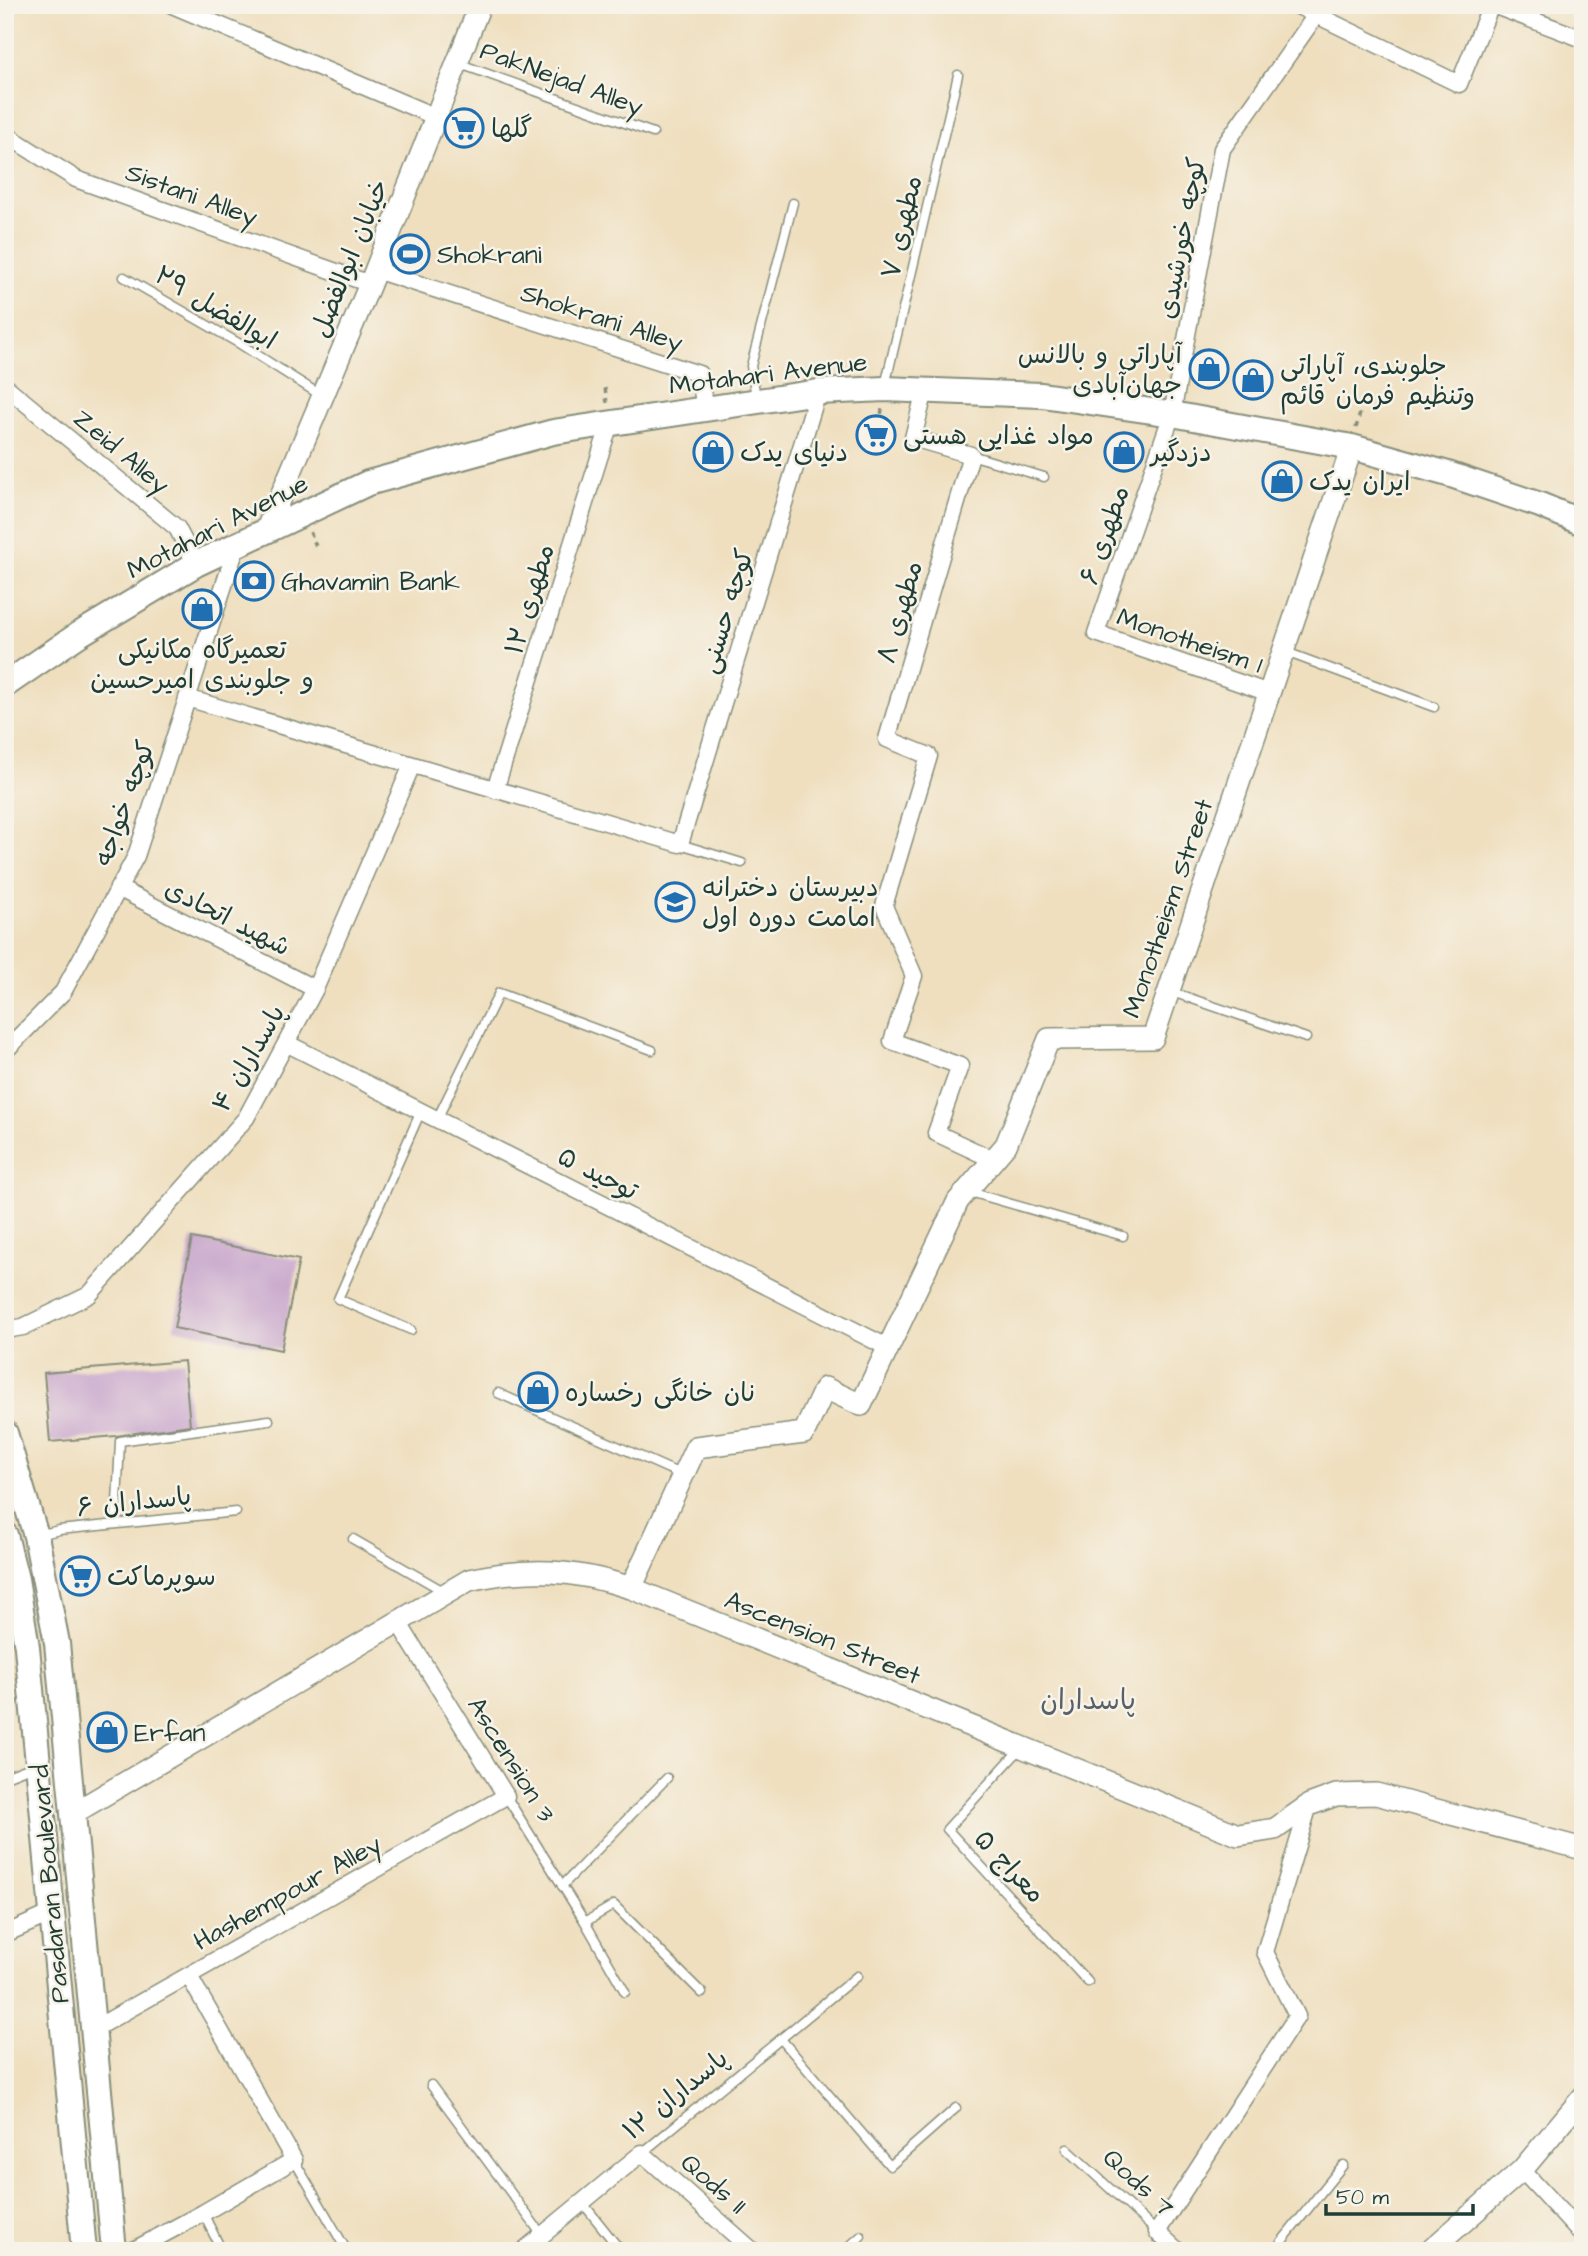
<svg xmlns="http://www.w3.org/2000/svg" width="1588" height="2256" font-family="'Architects Daughter','Playpen Sans Arabic',sans-serif">
	<style>
		.building { fill: #c4a0ca }
		.lines { fill: none; stroke-linecap: round; stroke-linejoin: round }
		.lane-casing { stroke: #878e7a; stroke-width: 11 }
		.street-casing { stroke: #878e7a; stroke-width: 19 }
		.secondary-casing { stroke: #878e7a; stroke-width: 24 }
		.primary-casing { stroke: #878e7a; stroke-width: 28 }
		.path { stroke: #878e7a; stroke-width: 3.5; stroke-dasharray: 5 5; stroke-linecap: butt }
		.lane { stroke: #fff; stroke-width: 8 }
		.street { stroke: #fff; stroke-width: 16 }
		.secondary { stroke: #fff; stroke-width: 21 }
		.primary { stroke: #fff; stroke-width: 24 }
		.labels { text-anchor: middle; stroke-width: 5; stroke-linejoin: round; paint-order: stroke }
		.street-label { font-size: 26px; fill: #1f3d34; stroke: #f7f3e8 }
		.poi-label { font-size: 26px; fill: #1f3d34; stroke: #f7f3e8; text-anchor: start }
		.neighbourhood-label { font-size: 28px; fill: #596068; stroke: #f7f3e8 }
	</style>
	<rect width="100%" height="100%" fill="#f7f3e8"/>
	<filter id="ink" filterUnits="userSpaceOnUse"><feTurbulence type="fractalNoise" baseFrequency=".0143" numOctaves="2"/><feDisplacementMap in="SourceGraphic" scale="14" xChannelSelector="R" yChannelSelector="G"/><feConvolveMatrix kernelMatrix="1 2 1 2 8 2 1 2 1" color-interpolation-filters="sRGB"/></filter>
	<filter id="wash" filterUnits="userSpaceOnUse"><feTurbulence type="fractalNoise" baseFrequency=".00686" numOctaves="4" result="noise"/><feDisplacementMap in="SourceGraphic" scale="28" xChannelSelector="R" yChannelSelector="G"/><feGaussianBlur stdDeviation="1.57" result="paint"/><feColorMatrix in="noise" values="0 0 0 0 0 0 0 0 0 0 0 0 0 0 0 0 0 1.4 0 .05"/><feComposite in="paint" operator="in"/></filter>
	<g filter="url(#wash)">
		<rect width="100%" height="100%" fill="#efdfbf"/>
		<g id="blocks">
			<!-- building -->
			<path class="building" d="M192,1238l107,22 -18,90 -107,-22z
				M184,1361l6,64 -74,11 -66,6 -6,-69z"/>
		</g>
	</g>
	<g filter="url(#ink)">
		<use href="#blocks" fill-opacity="0" stroke="#878e7a" stroke-width="2"/>
		<g class="lines">
			<!-- lane casing -->
			<g class="lane-casing">
				<path id="lane" d="M460,64l193,69
					M124,277l116,67 82,52
					M885,386l73,-311
					M756,398l-5,-32 42,-163
					M971,455l73,22
					M1286,652l148,55
					M680,844l62,19
					M1169,991l137,47
					M437,1119l62,-126 153,57
					M970,1192l153,44
					M411,1330l-73,-31 83,-188
					M498,1393l182,81
					M116,1524l4,-83 149,-21
					M39,1535l20,-5 177,-18
					M353,1539l92,53
					M1021,1748l-74,81 141,153
					M5,1777l31,-12
					M506,1796l79,126 40,70
					M562,1886l105,-108
					M585,1922l29,-17 88,88
					M781,2039l109,127 66,-58
					M431,2085l111,150
					M1067,2149l90,83
					M642,2153l215,-177
					M294,2160l53,91
					M582,2202l39,49
					M203,2213l19,38
					M844,2251l17,-15
					M1274,2251l69,-86"/>
			</g>
			<!-- street casing -->
			<g class="street-casing">
				<path id="street" d="M172,5l264,112
					M1296,5l163,79 32,-79
					M1493,5l90,34
					M5,134l71,45 294,105
					M375,270l324,104 6,34
					M5,386l172,142 19,36
					M925,390l-12,48 58,17 -84,284 42,17 -45,150 30,70 -22,65 68,25 -24,67 58,27
					M1269,693l-173,-60 76,-219 50,-265 94,-134
					M187,698l493,146 138,-452
					M495,790l115,-367
					M118,888l197,101
					M286,1043l603,305
					M5,1051l58,-59 73,-136 101,-311
					M5,1330l18,-3 66,-32 157,-177 69,-129 97,-224
					M5,1934l47,-21
					M92,2030l414,-234 -108,-174
					M1522,2170l61,66
					M132,2251l71,-38 91,-53 -105,-184
					M523,2251l119,-98 111,98
					M1178,2251l-21,-19 140,-216 -32,-64 44,-147"/>
			</g>
			<!-- secondary casing -->
			<g class="secondary-casing">
				<path id="secondary" d="M266,531l104,-247 110,-279
					M631,1588l65,-141 108,-14 21,-45 36,17 97,-204 48,-56 43,-106 104,-1 199,-591
					M72,1814l397,-234c60,-13 104,-11 162,8l607,247 37,-6 34,-24 27,-10 40,-1 207,55
					M1430,2251l92,-81 61,-73"/>
			</g>
			<!-- primary casing -->
			<g class="primary-casing">
				<path id="primary" d="M5,685l73,-50 118,-71 172,-81 185,-51 265,-40 67,-3 157,6 130,19 180,33 96,27 92,31 43,18
					M5,1433l31,103 21,107 57,608
					M5,1535l11,44 11,68 57,604"/>
			</g>
			<!-- path -->
			<path class="path" d="M605,388l2,15
				M880,424l2,-15
				M1356,428l4,-15
				M310,532l6,14"/>
			<!-- lane -->
			<use href="#lane" class="lane"/>
			<!-- street -->
			<use href="#street" class="street"/>
			<!-- secondary -->
			<use href="#secondary" class="secondary"/>
			<!-- primary -->
			<use href="#primary" class="primary"/>
		</g>
	</g>
	<!-- icons -->
	<defs>
		<g id="supermarket-ring" transform="scale(2.0125)"><circle r="9.5" fill="#f7f3e8" stroke="#1f6fb2" stroke-width="1.5"/><path d="M-6-5.5h2.5l.6 2H6L4.5 2H-2.5L-4.4-4H-6ZM-1.5 3.2a1.3 1.3 0 1 0 .1 0ZM3 3.2a1.3 1.3 0 1 0 .1 0Z" fill="#1f6fb2"/></g>
		<g id="stadium-ring" transform="scale(2.0125)"><circle r="9.5" fill="#f7f3e8" stroke="#1f6fb2" stroke-width="1.5"/><path d="M0-5a6.5 5 0 1 0 0 10a6.5 5 0 1 0 0-10ZM-3.5-1.8h7v3.6h-7Z" fill="#1f6fb2"/></g>
		<g id="shop-ring" transform="scale(2.0125)"><circle r="9.5" fill="#f7f3e8" stroke="#1f6fb2" stroke-width="1.5"/><path d="M-5-2.5h2.3a2.7 3.5 0 0 1 5.4 0H5L5.5 6h-11ZM-1.5-2.5h3a1.5 2.3 0 0 0-3 0Z" fill="#1f6fb2"/></g>
		<g id="bank-ring" transform="scale(2.0125)"><circle r="9.5" fill="#f7f3e8" stroke="#1f6fb2" stroke-width="1.5"/><path d="M-6-4H6V4H-6ZM0-2.3a2.3 2.3 0 1 0 0 4.6a2.3 2.3 0 1 0 0-4.6Z" fill="#1f6fb2"/></g>
		<g id="school-ring" transform="scale(2.0125)"><circle r="9.5" fill="#f7f3e8" stroke="#1f6fb2" stroke-width="1.5"/><path d="M0-5L7-2L0 1L-7-2ZM-4 1L0 2.5L4 1V4Q0 6-4 4Z" fill="#1f6fb2"/></g>
	</defs>
	<g fill-rule="evenodd">
		<use href="#supermarket-ring" x="464" y="128"/>
		<use href="#stadium-ring" x="410" y="254"/>
		<use href="#shop-ring" x="1209" y="369"/>
		<use href="#shop-ring" x="1253" y="380"/>
		<use href="#supermarket-ring" x="876" y="435"/>
		<use href="#shop-ring" x="713" y="452"/>
		<use href="#shop-ring" x="1124" y="452"/>
		<use href="#shop-ring" x="1282" y="481"/>
		<use href="#bank-ring" x="254" y="581"/>
		<use href="#shop-ring" x="202" y="609"/>
		<use href="#school-ring" x="675" y="902"/>
		<use href="#shop-ring" x="538" y="1392"/>
		<use href="#supermarket-ring" x="80" y="1576"/>
		<use href="#shop-ring" x="107" y="1732"/>
	</g>
	<g class="labels">
		<!-- street labels -->
		<g class="street-label">
			<text transform="translate(562 78) rotate(20)" y="9">PakNejad Alley</text>
			<text transform="translate(192 194) rotate(20)" y="9">Sistani Alley</text>
			<text transform="translate(901 227) rotate(-77)" y="9">مطهری ۷</text>
			<text transform="translate(1181 238) rotate(-79)" y="9">کوچه خورشیدی</text>
			<text transform="translate(349 258) rotate(-68)" y="9">خیابان ابوالفضل</text>
			<text transform="translate(216 307) rotate(31)" y="9">ابوالفضل ۲۹</text>
			<text transform="translate(602 317) rotate(18)" y="9">Shokrani Alley</text>
			<text transform="translate(768 373) rotate(-7)" y="9">Motahari Avenue</text>
			<text transform="translate(122 451) rotate(40)" y="9">Zeid Alley</text>
			<text transform="translate(217 526) rotate(-27)" y="9">Motahari Avenue</text>
			<text transform="translate(1104 535) rotate(-71)" y="9">مطهری ۶</text>
			<text transform="translate(529 599) rotate(-73)" y="9">مطهری ۱۲</text>
			<text transform="translate(726 611) rotate(-73)" y="9">کوچه حسنی</text>
			<text transform="translate(899 612) rotate(-74)" y="9">مطهری ۸</text>
			<text transform="translate(1190 640) rotate(19)" y="9">Monotheism 1</text>
			<text transform="translate(124 803) rotate(-70)" y="9">کوچه خواجه</text>
			<text transform="translate(1167 908) rotate(-71)" y="9">Monotheism Street</text>
			<text transform="translate(228 917) rotate(27)" y="9">شهید اتحادی</text>
			<text transform="translate(248 1058) rotate(-60)" y="9">پاسداران ۴</text>
			<text transform="translate(598 1173) rotate(27)" y="9">توحید ۵</text>
			<text transform="translate(134 1501) rotate(-6)" y="9">پاسداران ۶</text>
			<text transform="translate(823 1637) rotate(22)" y="9">Ascension Street</text>
			<text transform="translate(512 1759) rotate(58)" y="9">Ascension 3</text>
			<text transform="translate(1010 1866) rotate(47)" y="9">معراج ۵</text>
			<text transform="translate(49 1884) rotate(-95)" y="9">Pasdaran Boulevard</text>
			<text transform="translate(287 1892) rotate(-29)" y="9">Hashempour Alley</text>
			<text transform="translate(675 2094) rotate(-39)" y="9">پاسداران ۱۲</text>
			<text transform="translate(1139 2182) rotate(43)" y="9">Qods 7</text>
			<text transform="translate(714 2183) rotate(41)" y="9">Qods 11</text>
		</g>
		<!-- poi labels -->
		<g class="poi-label">
			<text x="491" y="137">گلها</text>
			<text x="437" y="263">Shokrani</text>
			<text x="1182" y="363" text-anchor="end">آپاراتی و بالانس<tspan x="1182" dy="30">جهان‌آبادی</tspan></text>
			<text x="1280" y="374">جلوبندی، آپاراتی<tspan x="1280" dy="30">وتنظیم فرمان قائم</tspan></text>
			<text x="903" y="444">مواد غذایی هستی</text>
			<text x="740" y="461">دنیای یدک</text>
			<text x="1151" y="461">دزدگیر</text>
			<text x="1309" y="490">ایران یدک</text>
			<text x="281" y="590">Ghavamin Bank</text>
			<text x="202" y="658" text-anchor="middle">تعمیرگاه مکانیکی<tspan x="202" dy="30">و جلوبندی امیرحسین</tspan></text>
			<text x="702" y="896">دبیرستان دخترانه<tspan x="702" dy="30">امامت دوره اول</tspan></text>
			<text x="565" y="1401">نان خانگی رخساره</text>
			<text x="107" y="1585">سوپرماکت</text>
			<text x="134" y="1741">Erfan</text>
		</g>
		<!-- neighbourhood labels -->
		<g class="neighbourhood-label">
			<text x="1088" y="1709">پاسداران</text>
		</g>
	</g>
	<!-- margin -->
	<rect width="1588" height="2256" fill="none" stroke="#f7f3e8" stroke-width="28"/>
	<!-- scale -->
	<path d="M1326 2204v10h147v-10" fill="none" stroke="#1f3d34" stroke-width="3.5"/>
	<text x="1336" y="2204" font-size="21" fill="#1f3d34" stroke="#f7f3e8" stroke-width="5" paint-order="stroke">50 m</text>
</svg>
